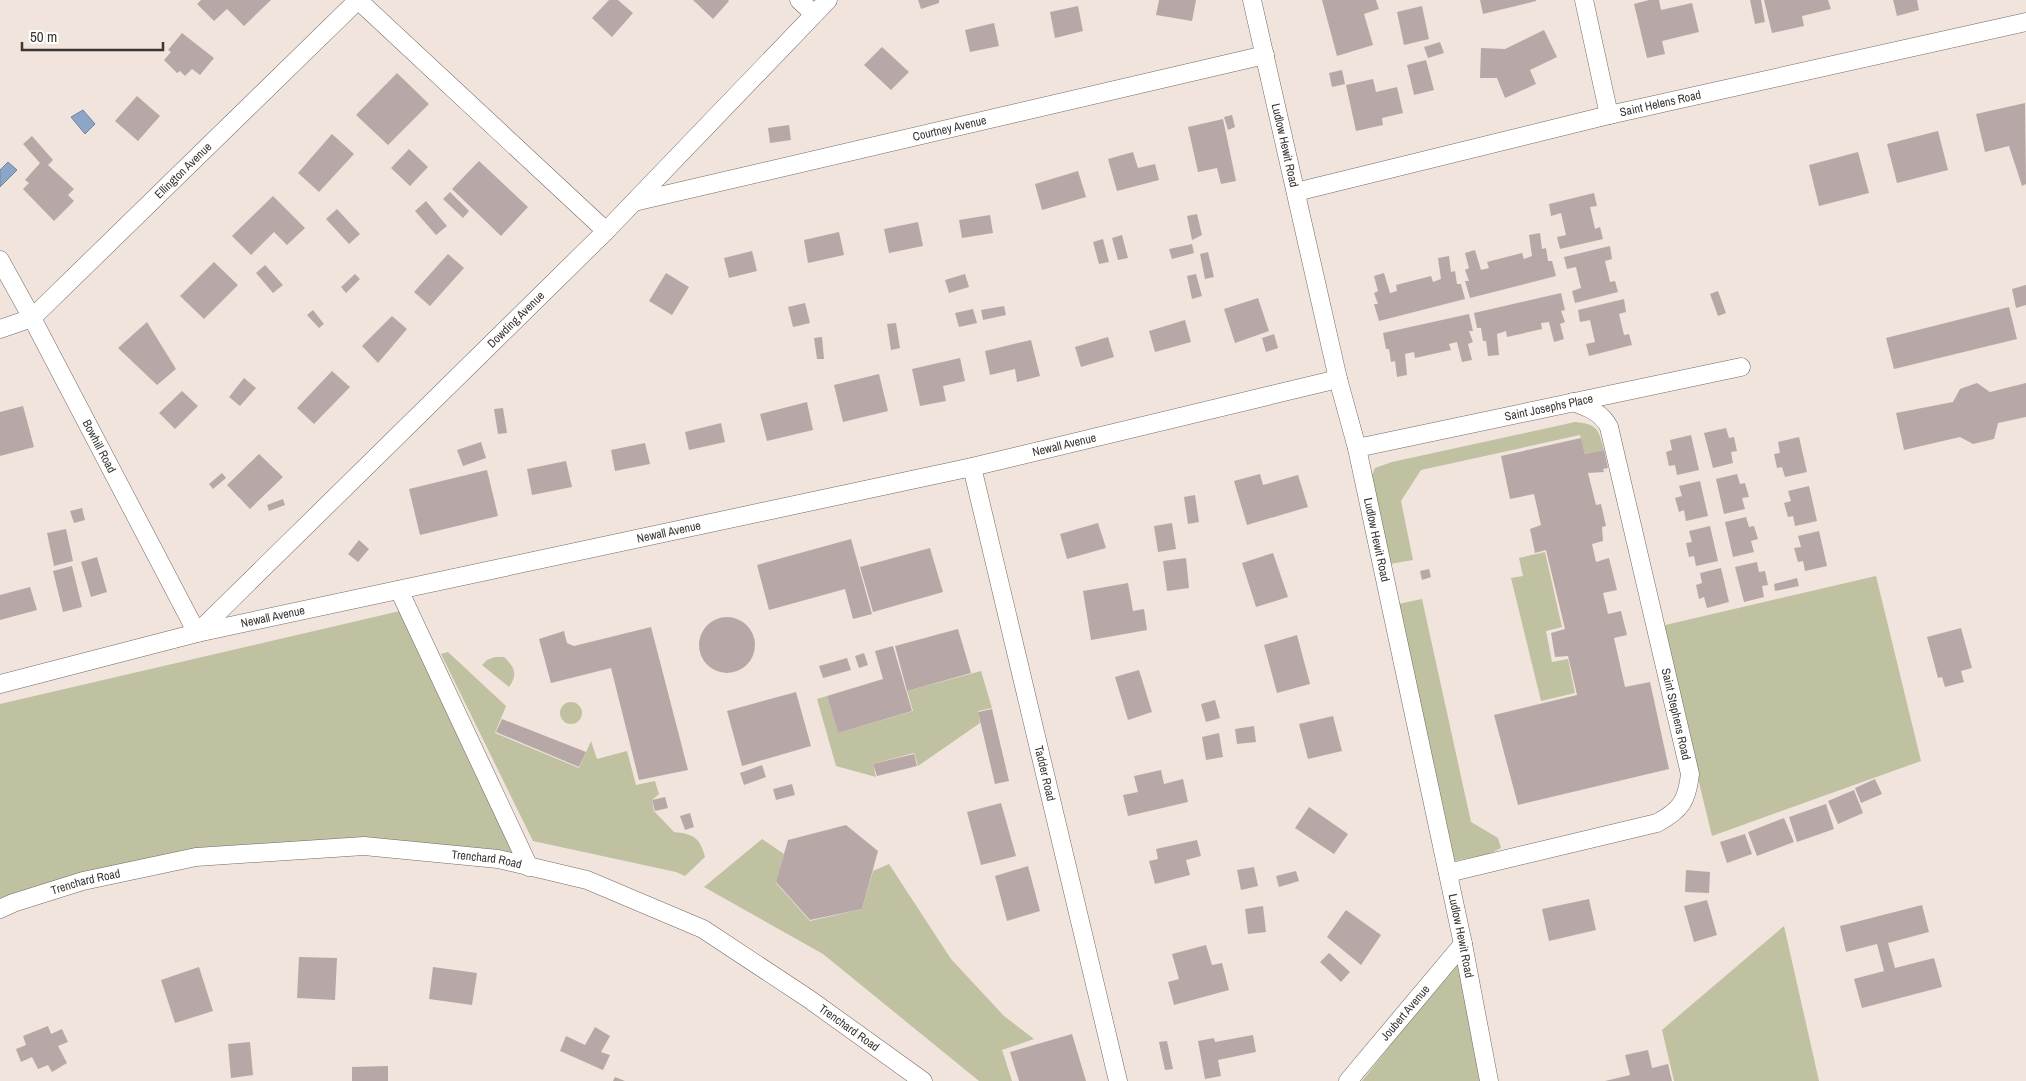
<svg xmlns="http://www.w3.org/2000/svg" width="2026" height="1081" font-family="'Archivo Narrow',sans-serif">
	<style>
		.green { fill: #bfc1a0 }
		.water { fill: #8da6c7; stroke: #74849a }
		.building { fill: #b7a8a7 }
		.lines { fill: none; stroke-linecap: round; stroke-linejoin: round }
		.minor-casing { stroke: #736861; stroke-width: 19 }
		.minor { stroke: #fff; stroke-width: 18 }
		.labels { text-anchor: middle; stroke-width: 4.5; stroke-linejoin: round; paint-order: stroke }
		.street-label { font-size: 12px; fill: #3a3532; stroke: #fff }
	</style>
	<rect width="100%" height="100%" fill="#f0e4dc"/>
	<!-- green -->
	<path class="green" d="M1575,422c23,2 23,7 29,28l-19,4 -5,-19 -159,35 -20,31 12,59 -23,4 -19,-87 4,-9 17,-6z
		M1545,552l17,75 -16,4 6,31 16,-3 7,34 -34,8 -30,-123 12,-2 -4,-18z
		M1876,576l45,185 -209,75 -51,-210z
		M1422,599l49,223 27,16 3,10 -12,6 -35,7 -56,-257z
		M400,611l120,249 -155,-17 -163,10 -202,52v-201z
		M448,652l58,54 -11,27 84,35 12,-27 6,18 30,-8 9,34 19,-4 4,13 -7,6 2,11 20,21c19,2 26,5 31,25l-20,19 -9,-4 -143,-31 -92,-187z
		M495,657h9c11,10 14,18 5,30l-27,-22 5,-5z
		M981,671l11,37 -14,3 2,12 -62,43 -4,-13 -41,11 3,13 -40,-11 -19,-67 10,-3 11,37 75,-22 -6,-20z
		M560 713a11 11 0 1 1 22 0a11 11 0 1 1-22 0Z
		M762,839l22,15 -8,29 34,38 52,-12 11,-38 16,-7 62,95 53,57 30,23 -32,11 10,31h-33l-156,-127 -119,-67z
		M1784,926l35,155h-145l-12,-51z
		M1461,956l22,125h-121z"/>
	<!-- water -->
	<path class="water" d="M83,110l12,14 -10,10 -14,-17z
		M8,162l9,8 -17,17v-17z"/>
	<!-- building -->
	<path class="building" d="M201,0h70l-27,26 -17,-17 -13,12 -17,-17z
		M609,0h9l15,13 -21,24 -20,-19z
		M693,0h35l1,1 -16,18z
		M918,0h21v3l-18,6z
		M1159,0h37l-4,21 -36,-6z
		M1322,0h54l3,9 -15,5 9,31 -36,11z
		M1480,0h56v1l-53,13z
		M1649,0h10l2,10 31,-7 7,29 -37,9 3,13 -18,4 -13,-54z
		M1750,0h11l4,22 -10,2z
		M1764,0h64l3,9 -29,7 2,10 -32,7z
		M1893,0h24l2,10 -22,6z
		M1078,6l5,25 -28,7 -5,-26z
		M1422,6l7,33 -25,6 -7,-33z
		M994,23l5,23 -29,6 -5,-22z
		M1544,30l13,27 -27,13 6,14 -31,14 -8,-20h-17l1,-30 24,1z
		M182,33l32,25 -14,17 -8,-6 -7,7 -5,-5 -3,2 -13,-13 7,-8 -3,-2z
		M1440,42l4,11 -16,5 -4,-11z
		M882,47l27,25 -18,18 -27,-25z
		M1426,60l8,30 -20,5 -7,-30z
		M1342,70l3,14 -13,3 -3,-14z
		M397,73l32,31 -41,41 -32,-30z
		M1373,79l3,13 21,-5 6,26 -21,5 1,7 -27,6 -10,-46z
		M137,96l23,20 -22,25 -23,-20z
		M2025,103l1,81 -4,2 -13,-40 -24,6 -9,-38z
		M1232,115l3,12 -7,3 -4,-13z
		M1223,119l13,62 -15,3 -4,-16 -19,4 -10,-45z
		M789,125l2,15 -21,3 -2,-15z
		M1938,131l10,39 -51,13 -10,-39z
		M332,134l22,20 -35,38 -21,-19z
		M32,136l21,24 -5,5 26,24 -6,6 6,6 -20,20 -31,-32 6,-6 -4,-3 15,-17 -17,-19z
		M409,149l19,18 -18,19 -19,-18z
		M1133,152l5,16 17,-4 4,16 -42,11 -9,-32z
		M1858,152l11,41 -50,13 -10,-41z
		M479,161l49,46 -27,29 -49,-47z
		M1078,171l8,26 -44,13 -7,-26z
		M450,192l19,19 -6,7 -20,-19z
		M1594,193l3,13 -7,1 5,22 5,-2 3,12 -43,10 -3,-12 9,-2 -5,-22 -10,3 -2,-12z
		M273,196l32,32 -18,17 -13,-13 -23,23 -19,-19z
		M426,201l21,25 -11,9 -21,-24z
		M337,209l23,25 -11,10 -23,-25z
		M1197,214l5,21 -10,5 -5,-24z
		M990,215l3,18 -31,5 -3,-18z
		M918,222l5,24 -34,7 -5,-24z
		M839,232l5,23 -36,8 -4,-23z
		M1540,233l2,16 4,-1 2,13h4l4,15 -86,22 -5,-17h4l-4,-11 4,-2 -4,-15 10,-3 6,20 8,-2 -2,-6 35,-9 2,6 8,-3 -3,-21z
		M1122,235l6,23 -10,2 -6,-22z
		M1103,239l6,23 -10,2 -6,-22z
		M1192,244l2,9 -22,6 -3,-10z
		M1610,246l2,13 -7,2 5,21 5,-1 3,11 -43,11 -3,-12 9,-3 -5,-21 -9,2 -3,-12z
		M752,251l5,20 -28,7 -5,-20z
		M1208,252l6,25 -9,2 -5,-25z
		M448,254l16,14 -34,38 -16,-14z
		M1449,256l2,16 4,-1 2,13h4l4,15 -86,22 -5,-17h4l-4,-11 4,-2 -4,-15 10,-3 6,20 7,-2 -1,-6 35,-9 2,6 8,-3 -3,-21z
		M214,262l24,23 -34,34 -24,-23z
		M265,265l18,20 -10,8 -17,-20z
		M666,273l23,14 -17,28 -23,-14z
		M355,274l5,5 -14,14 -5,-6z
		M965,274l4,13 -20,6 -4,-13z
		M1196,274l6,22 -10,3 -5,-23z
		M2026,285v20l-10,3 -4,-19z
		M1718,291l8,22 -8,3 -8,-22z
		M1561,293l4,17 -4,1 4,11 -5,2 4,15 -10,3 -5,-20 -8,1 1,6 -35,8 -1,-6 -9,3 2,21 -11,1 -2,-15h-3l-2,-13h-4l-3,-15z
		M1258,298l11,33 -34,12 -11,-34z
		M1624,299l2,13 -7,2 5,21 5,-1 3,11 -43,11 -3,-12 9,-2 -5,-22 -10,2 -2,-12z
		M805,303l5,20 -17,4 -5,-20z
		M1004,306l2,9 -23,5 -2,-10z
		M2009,307l8,32 -123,30 -8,-31z
		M973,309l4,14 -18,4 -4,-14z
		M313,310l11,14 -5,4 -12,-13z
		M1469,314l4,17h-4l4,11 -5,2 4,16 -10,2 -5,-20 -8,2 2,6 -36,8 -1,-6 -9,2 2,21 -10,2 -2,-16 -4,1 -2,-13h-3l-3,-16z
		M392,316l15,13 -29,34 -16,-17z
		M1185,320l6,22 -36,10 -6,-21z
		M147,322l29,47 -19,16 -39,-37z
		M896,323l4,25 -9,2 -4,-26z
		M1274,334l4,14 -12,4 -4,-14z
		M822,337l2,22h-7l-3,-21z
		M1108,337l6,20 -33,10 -6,-20z
		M1031,340l9,36 -23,6 -2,-13 -25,6 -5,-24z
		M960,358l5,23 -22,5 3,15 -26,5 -8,-37z
		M332,371l18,16 -36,37 -17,-16z
		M879,374l9,37 -45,11 -9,-37z
		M244,378l12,10 -16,18 -11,-9z
		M1977,383l13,9 36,-9v34l-28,6 -4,16 -21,5 -13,-7 -56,13 -8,-37 57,-11 7,-13z
		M182,391l16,15 -23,23 -16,-16z
		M807,402l6,28 -46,11 -7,-27z
		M23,406l11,41 -34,9v-44z
		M503,408l4,25 -9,1 -4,-25z
		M721,423l4,19 -36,8 -4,-18z
		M1726,428l3,10 5,-1 3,14 -6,1 2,11 -20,5 -9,-35z
		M1691,435l8,35 -22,5 -2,-10 -6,1 -3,-14 6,-2 -2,-10z
		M1799,437l8,35 -22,5 -3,-10 -5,1 -3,-14 6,-1 -2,-11z
		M1581,438l4,16 19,-4 4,18 -5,1 1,3 -16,1 8,32 5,-1 5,22 -4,1 1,14 -11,3 4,18 13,-4 8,32 -14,3 5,21 13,-3 6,24 -13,3 11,49 25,-5 19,87 -151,36 -24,-90 83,-20 -9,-39 -13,1 -4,-24 14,-4 -19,-79 -11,3 -5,-24 11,-4 -7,-31 -24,5 -9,-43z
		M481,442l5,16 -23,8 -6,-16z
		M645,443l5,21 -35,7 -4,-21z
		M259,454l24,23 -33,32 -23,-24z
		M566,461l6,26 -40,8 -5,-26z
		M487,470l11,46 -78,19 -11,-46z
		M222,473l4,5 -13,11 -4,-5z
		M1260,474l3,11 35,-10 10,32 -61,18 -13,-44z
		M1737,474l3,10 5,-1 4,14 -7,1 3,11 -21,5 -8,-35z
		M1700,481l8,35 -22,5 -2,-11 -5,2 -4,-14 7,-2 -3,-10z
		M1809,486l8,35 -22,5 -2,-10 -5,1 -4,-14 7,-2 -3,-10z
		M1195,495l4,27 -11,2 -4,-27z
		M283,499l2,6 -16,6 -2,-6z
		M82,508l3,12 -11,3 -4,-12z
		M1746,517l3,10 5,-1 4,13 -7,2 3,11 -21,5 -8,-35z
		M1098,523l8,25 -39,11 -7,-25z
		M1172,523l4,26 -18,3 -4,-26z
		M1710,526l8,35 -22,5 -2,-10 -5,1 -3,-14 6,-1 -3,-11z
		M66,529l7,32 -19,5 -7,-33z
		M1819,531l8,35 -22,5 -2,-10 -5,1 -4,-14 7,-1 -3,-11z
		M851,539l21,75 -19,5 -8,-30 -76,21 -12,-45z
		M359,540l10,9 -11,13 -10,-8z
		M930,548l13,44 -70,20 -13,-45z
		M1273,553l15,44 -32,10 -14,-44z
		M97,557l10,35 -16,5 -10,-35z
		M1186,558l3,30 -22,3 -4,-30z
		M1757,562l2,10 6,-1 3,14 -6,1 2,11 -20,5 -9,-35z
		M72,566l10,41 -19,5 -10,-41z
		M1721,568l8,34 -22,6 -3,-11 -5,2 -3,-14 6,-2 -2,-10z
		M1429,569l2,8 -9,3 -2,-9z
		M1797,578l2,8 -24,5 -1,-7z
		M1128,583l5,28 11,-2 3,21 -56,10 -8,-49z
		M30,587l7,23 -37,10v-25z
		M699 645a28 28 0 1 1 56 0a28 28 0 1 1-56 0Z
		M651,627l37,143 -49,10 -28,-112 -60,15 -12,-44 25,-8 3,12 7,3z
		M1961,628l11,40 -11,3 3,11 -19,5 -3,-10 -4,1 -11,-41z
		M958,629l13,44 -64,18 -12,-45z
		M1297,635l13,49 -33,9 -13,-48z
		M893,646l19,65 -74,22 -11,-37 56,-17 -8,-28z
		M864,653l4,12 -9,3 -4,-12z
		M847,658l4,12 -28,8 -4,-12z
		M1139,670l13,42 -24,8 -13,-43z
		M796,692l15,54 -69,20 -15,-55z
		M1215,700l5,18 -14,4 -5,-18z
		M992,709l17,72 -14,3 -17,-72z
		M1333,716l9,35 -34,8 -9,-35z
		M502,719l84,33 -7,15 -83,-35z
		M1254,726l2,16 -19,2 -2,-15z
		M1219,733l4,24 -17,3 -4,-23z
		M914,754l3,12 -40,10 -4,-12z
		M762,765l4,12 -22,8 -4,-12z
		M1161,770l3,14 19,-5 5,23 -60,14 -5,-21 15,-3 -4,-16z
		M1875,779l7,15 -21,9 -6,-15z
		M792,784l3,11 -19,5 -3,-11z
		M1854,790l9,23 -25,11 -10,-23z
		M665,797l3,11 -13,3 -3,-11z
		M1001,803l15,53 -35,9 -14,-53z
		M1826,804l8,25 -37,13 -8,-25z
		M1309,807l39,27 -14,20 -39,-26z
		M690,813l4,14 -9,3 -5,-14z
		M1784,818l10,24 -37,14 -9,-24z
		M846,825l32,26 -16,58 -52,11 -34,-38 12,-42z
		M1745,834l7,20 -25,9 -7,-21z
		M1197,840l4,16 -15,4 4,15 -35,9 -6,-23 9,-2 -2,-10z
		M1028,866l12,45 -33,10 -12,-45z
		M1254,867l4,19 -17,4 -4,-20z
		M1686,870l24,2 -1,21 -24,-1z
		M1296,871l3,10 -20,6 -3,-11z
		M1589,899l7,31 -47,11 -7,-32z
		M1707,900l10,35 -23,7 -10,-36z
		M1922,905l7,27 -41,11 7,25 39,-10 8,29 -80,21 -8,-29 30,-8 -7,-27 -31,8 -6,-26z
		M1263,906l3,26 -18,2 -3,-25z
		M1346,910l35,25 -20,30 -34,-28z
		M1206,945l6,20 10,-2 7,27 -55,15 -6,-23 11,-3 -7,-25z
		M1329,953l21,19 -9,10 -21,-20z
		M299,957l38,1 -2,42 -38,-2z
		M199,967l14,44 -38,12 -14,-43z
		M433,967l44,6 -5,32 -43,-6z
		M48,1026l3,8 11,-5 6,13 -10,4 9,17 -15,9 -4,-7 -10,4 -6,-12 -11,5 -5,-13 10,-4 -3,-9z
		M595,1027l15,9 -9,16 9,3 -7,15 -43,-19 6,-15 19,9z
		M1072,1034l14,47h-67l-9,-29z
		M1253,1035l3,17 -38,8 3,16 -16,3 -7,-38 16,-3 1,4z
		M1167,1041l6,28 -8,1 -6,-28z
		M250,1042l3,33 -22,3 -3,-34z
		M1648,1050l4,18 16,-4 4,17h-67l25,-6 -5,-20z
		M388,1066v15h-36v-14z
		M615,1077l10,4h-12z"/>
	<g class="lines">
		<!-- minor casing -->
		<g class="minor-casing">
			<g id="minor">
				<path d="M358,0l248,231"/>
				<path d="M799,0l15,14"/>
				<path id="s1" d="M1252,0l86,379 19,69 106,496 26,137"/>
				<path d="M1584,0l25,115"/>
				<path id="s2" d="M1296,192l313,-77 417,-93"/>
				<path id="s3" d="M634,202l631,-147"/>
				<path id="s4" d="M0,260l32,58 165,315 409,-402 222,-231"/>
				<path id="s5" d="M0,329l32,-11 326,-318"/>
				<path id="s6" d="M1357,448l384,-81"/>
				<path id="s7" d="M972,467l146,614"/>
				<path d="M399,590l130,277"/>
				<path id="s8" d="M0,684l197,-51 775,-166 366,-88"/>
				<path d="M1448,873l209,-50c24,-13 30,-22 33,-49l-81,-347c-8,-15 -20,-19 -36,-25"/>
				<path id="s9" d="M0,909l13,-6 70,-22 113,-24 168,-11 134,13 89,21 116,49 106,70 114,82"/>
				<path id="s10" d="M1348,1081l115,-137"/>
			</g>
		</g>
		<!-- minor -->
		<use href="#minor" class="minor"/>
	</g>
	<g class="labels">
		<!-- street labels -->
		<g class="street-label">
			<text dy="4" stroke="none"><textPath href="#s2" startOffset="375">Saint Helens Road</textPath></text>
			<text dy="4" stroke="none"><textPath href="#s3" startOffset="324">Courtney Avenue</textPath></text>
			<text dy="4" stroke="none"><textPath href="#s1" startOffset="149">Ludlow Hewit Road</textPath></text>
			<text dy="4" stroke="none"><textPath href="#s5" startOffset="245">Ellington Avenue</textPath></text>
			<text dy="4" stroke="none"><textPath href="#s4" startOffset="869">Dowding Avenue</textPath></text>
			<text dy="4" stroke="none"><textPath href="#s6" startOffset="196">Saint Josephs Place</textPath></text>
			<text dy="4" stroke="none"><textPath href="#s8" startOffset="1091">Newall Avenue</textPath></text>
			<text dy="4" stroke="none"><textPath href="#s4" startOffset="211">Bowhill Road</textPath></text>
			<text dy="4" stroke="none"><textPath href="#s8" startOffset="686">Newall Avenue</textPath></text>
			<text dy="4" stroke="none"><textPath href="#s1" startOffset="554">Ludlow Hewit Road</textPath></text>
			<text dy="4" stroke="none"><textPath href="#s8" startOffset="281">Newall Avenue</textPath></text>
			<text transform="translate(1676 714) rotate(77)" y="4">Saint Stephens Road</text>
			<text dy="4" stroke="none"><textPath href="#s7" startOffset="315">Tadder Road</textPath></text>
			<text dy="4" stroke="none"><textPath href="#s9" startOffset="495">Trenchard Road</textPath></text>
			<text dy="4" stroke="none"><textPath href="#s9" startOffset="90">Trenchard Road</textPath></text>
			<text dy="4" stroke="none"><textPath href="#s1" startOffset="959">Ludlow Hewit Road</textPath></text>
			<text dy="4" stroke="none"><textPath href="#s10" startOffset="89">Joubert Avenue</textPath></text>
			<text dy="4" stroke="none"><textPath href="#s9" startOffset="900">Trenchard Road</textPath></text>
		</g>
	</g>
	<!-- scale -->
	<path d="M22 42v8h141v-8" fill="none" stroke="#3a3532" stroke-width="2.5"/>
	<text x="30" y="42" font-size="15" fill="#3a3532" stroke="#ffffff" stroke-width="4" paint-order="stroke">50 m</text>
</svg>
